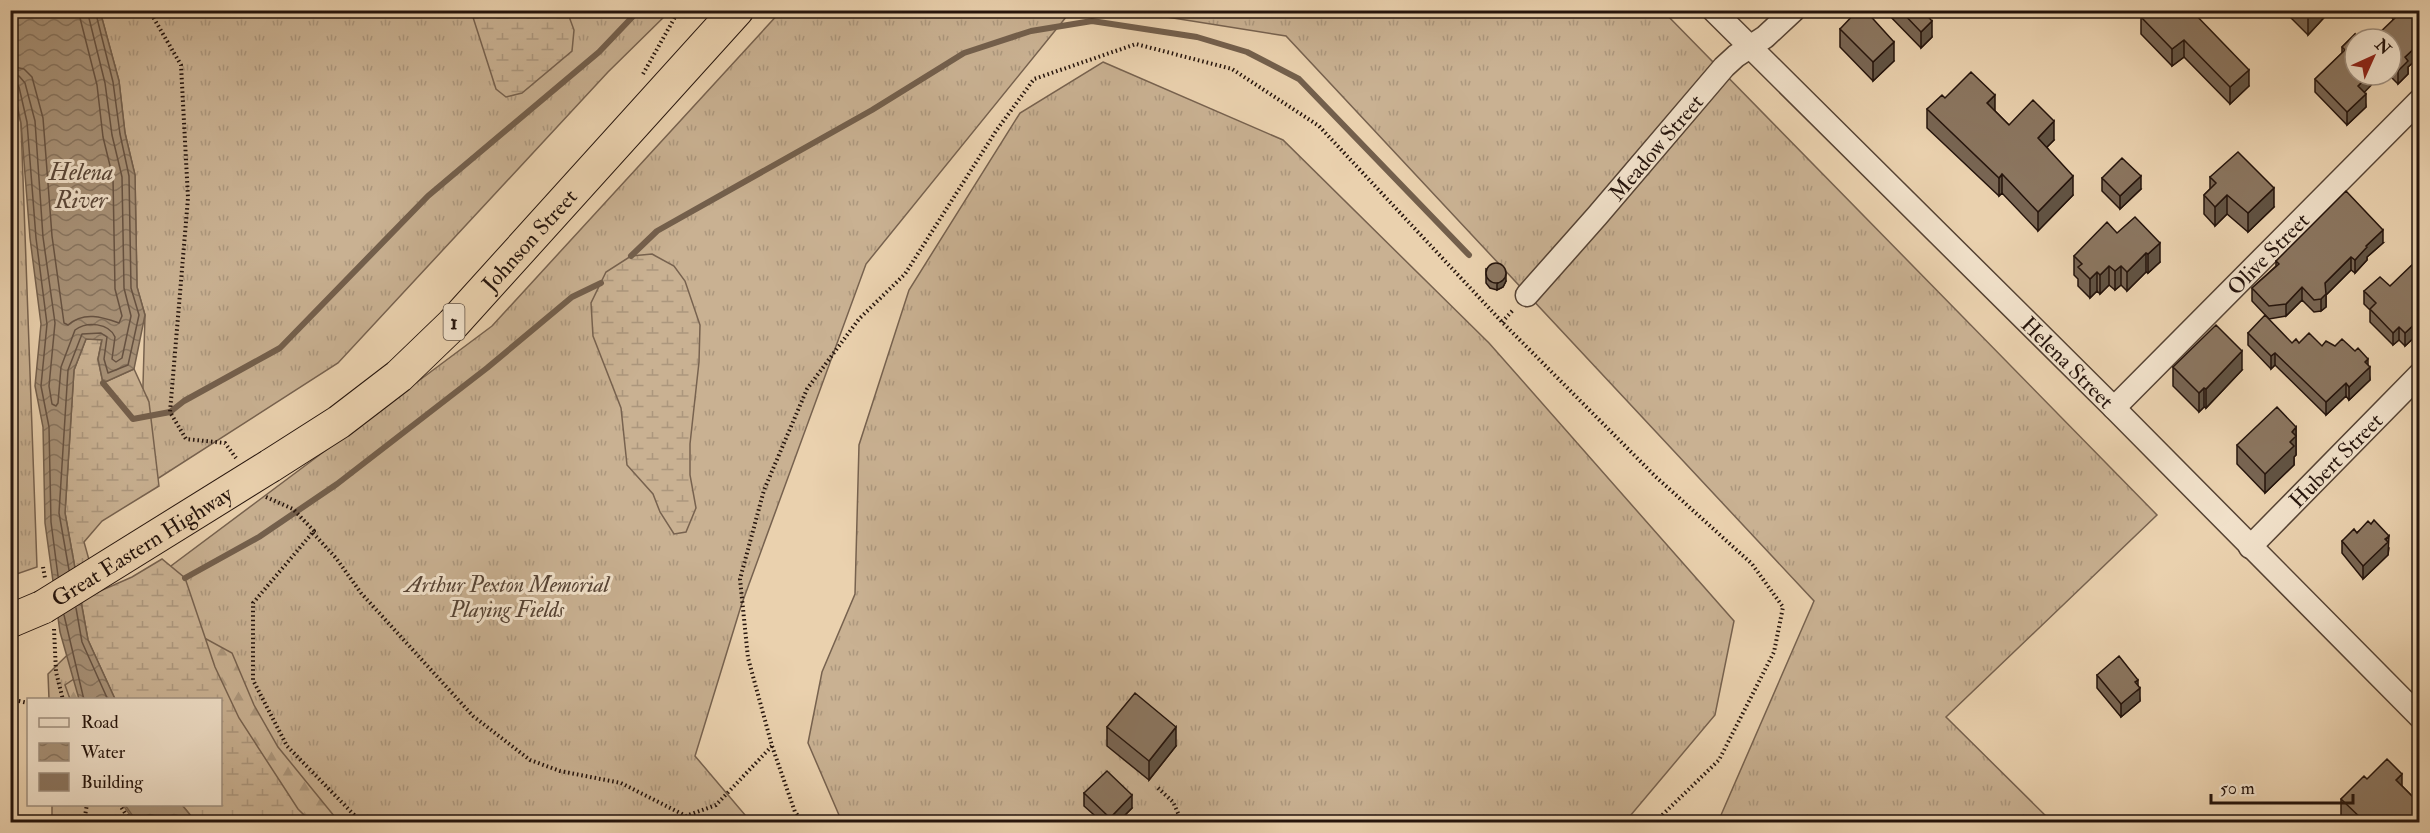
<svg xmlns="http://www.w3.org/2000/svg" width="2430" height="833" font-family="'IM FELL Double Pica',serif">
	<style>
		.grass { fill: url(#grass-tufts); stroke: #77624f; stroke-width: 1.5 }
		.forest { fill: url(#forest-firs); stroke: #77624f; stroke-width: 1.5 }
		.wetland { fill: url(#wetland-marsh); stroke: #77624f; stroke-width: 1.5 }
		.water { fill: url(#water-waves); stroke: #735f4c; stroke-width: 1.5 }
		.lines { fill: none; stroke-linecap: round; stroke-linejoin: round }
		.shore { stroke: #665242; stroke-width: 1.5 }
		.stream { stroke: #735f4c; stroke-width: 6 }
		.minor-casing { stroke: #564334; stroke-width: 25 }
		.highway-casing { stroke: #25140c; stroke-width: 35 }
		.path { stroke: #25140c; stroke-width: 4; stroke-dasharray: 1.5 3; stroke-linecap: butt }
		.minor { stroke: #f1e1ca; stroke-width: 22 }
		.highway { stroke: #ead1ae; stroke-width: 33 }
		.highway-bridge-casing { stroke: #25140c; stroke-width: 35; stroke-linecap: butt }
		.highway-bridge { stroke: #ead1ae; stroke-width: 33 }
		.wall { fill: #786553; stroke: #25140c; stroke-width: 1.5 }
		.shaded-wall { fill: #615343; stroke: #25140c; stroke-width: 1.5 }
		.building { fill: #8b7660; stroke: #25140c; stroke-width: 1.5 }
		.labels { text-anchor: middle; stroke-width: 6; stroke-linejoin: round; paint-order: stroke }
		.shield { fill: #f1e1ca; stroke: #625245; stroke-width: 1.5 }
		.shield-label { font-size: 21px; font-weight: bold; fill: #25140c }
		.street-label { font-size: 22px; fill: #25140c; stroke: #f1e1ca }
		.park-label { font-size: 22px; font-style: italic; fill: #564334; stroke: #f1e1ca }
		.water-label { font-size: 24px; font-style: italic; fill: #594637; stroke: #f1e1ca }
	</style>
	<defs>
		<pattern id="grass-tufts" width="24" height="20" patternUnits="userSpaceOnUse" patternTransform="scale(1.5)"><rect width="24" height="20" fill="#c9b192"/><path d="M3 7l-1-3M5 7V3M7 7l1-3M15 17l-1-3M17 17v-4M19 17l1-3" fill="none" stroke="#ac977d"/></pattern>
		<pattern id="forest-firs" width="22" height="20" patternUnits="userSpaceOnUse" patternTransform="scale(1.5)"><rect width="22" height="20" fill="#c9b192"/><path d="M5 1l3.5 6h-7zM16 11l3.5 6h-7z" fill="#ac977d"/></pattern>
		<pattern id="wetland-marsh" width="20" height="14" patternUnits="userSpaceOnUse" patternTransform="scale(1.5)"><rect width="20" height="14" fill="#c9b192"/><path d="M1 5h8M5 5V1M11 12h8M15 12V8" fill="none" stroke="#ac977d"/></pattern>
		<pattern id="water-waves" width="16" height="10" patternUnits="userSpaceOnUse" patternTransform="scale(1.5)"><rect width="16" height="10" fill="#a79177"/><path d="M0 5q4-4 8 0t8 0" fill="none" stroke="#887560"/></pattern>
	</defs>
	<rect width="100%" height="100%" fill="#ead1ae"/>
	<filter id="stains"><feTurbulence type="fractalNoise" baseFrequency=".00333" numOctaves="4"/><feColorMatrix values="0 0 0 0 .2 0 0 0 0 .09 0 0 0 0 .02 0 0 0 .5 -.17"/></filter>
	<radialGradient id="worn" r=".72"><stop offset=".6" stop-color="#630" stop-opacity="0"/><stop offset="1" stop-color="#630" stop-opacity=".3"/></radialGradient>
	<!-- grass -->
	<path class="grass" d="M100,11h570l-62,61 -270,291 -198,127 5,-175 -8,-28 -2,-112 -10,-42 -6,-52z
		M781,11h290l-205,253 -125,342 -46,150 56,66h-699v-17l168,-1v-104l-171,-1 -1,-25 68,-67 376,-281z
		M1129,11h534l494,504 -211,202 106,105h-334l96,-221 -528,-565z
		M1103,62l180,78 206,203 245,278 -19,94 -90,107h-783l-34,-79 14,-71 33,-78 4,-149 50,-155 111,-177z
		M10,77l11,46 16,444 -26,9z"/>
	<!-- forest -->
	<path class="forest" d="M166,617l66,36 22,52 24,42 61,75h-204l-12,-17 97,-1v-104l-150,-1 -5,-14z"/>
	<!-- wetland -->
	<path class="wetland" d="M471,11h96l7,19 -2,21 -50,42 -16,4 -10,-8z
		M652,254l22,12 11,15 15,44 -1,37 -9,82v31l6,33 -10,24 -12,2 -14,-22 -7,-18 -26,-29 -6,-57 -28,-72 -2,-33 15,-31 25,-16z
		M86,339h16l-4,20 5,24 31,-14 15,33 10,84 -57,35 -18,21 14,50 34,-15 30,-18 23,19 30,89 24,51 59,91 13,13h-115l-14,-17 38,-1v-104l-105,-1 -27,-59 -23,-127 9,-143z"/>
	<!-- water -->
	<path class="water" d="M10,11h90l19,70 6,52 10,42 2,112 8,28 -11,54 -31,14 -5,-24 4,-19 -16,-1 -12,31 -9,143 23,127 27,59h-36l-19,-67 -15,-109 -2,-96 -8,-41 6,-62 -11,-86 -9,-115 -10,-46z
		M125,805h57l14,17h-59z"/>
	<g class="lines">
		<!-- shore -->
		<path class="shore" d="M10,66l14,3 8,8 11,41 9,118 12,87 4,2c16,-14 34,-8 51,-2l3,-7 -7,-27 -2,-111 -10,-41 -6,-52 -19,-75
			M10,75l9,1 6,7 10,38 8,116 12,86 -6,63 3,18 4,2 2,-3 3,-36 14,-37c12,-9 34,-7 40,7l-3,22 4,3 6,-4 9,-42 -7,-28 -2,-111 -10,-42 -7,-52 -18,-73
			M10,82l6,1 3,4 8,35 9,116 11,86 -6,62 8,41 2,95 7,54
			M69,570l-10,-57 9,-143 14,-36 19,-1 6,4 -3,22 4,14 20,-8 11,-50 -8,-27 -2,-112 -9,-42 -7,-52 -18,-72
			M76,608l6,34 26,58
			M64,615l20,85"/>
		<!-- stream -->
		<path class="stream" d="M631,256l26,-25 215,-121 92,-57 67,-22 61,-10 105,16 50,15 52,27 170,176
			M103,383l30,36 37,-7 14,-11 96,-53 148,-152 171,-144 40,-42
			M185,578l74,-41 78,-53 150,-116 85,-71 29,-14"/>
		<!-- minor casing -->
		<g class="minor-casing">
			<g id="minor">
				<path id="s1" d="M1713,10l401,398 306,309"/>
				<path id="s2" d="M1527,295l70,-79 127,-149 12,-11 29,-19 29,-27"/>
				<path id="s3" d="M2114,408l306,-308"/>
				<path id="s4" d="M2250,547l170,-173"/>
			</g>
		</g>
		<!-- highway casing -->
		<g class="highway-casing">
			<g id="highway">
				<path id="s5" d="M270,466l69,-44 60,-46 54,-52 284,-314"/>
				<path d="M10,621l33,-14"/>
			</g>
		</g>
		<!-- path -->
		<path class="path" d="M149,10l32,55 7,133 -18,214 16,27 39,4 11,15
			M643,74l36,-64
			M1502,322l12,-13
			M266,497l27,12 21,22 -61,72v77l34,66 74,76
			M313,533l23,25 25,35 112,123 57,44 30,11 61,12 65,33 30,-11 56,-59
			M43,567l2,11
			M54,629l2,43 7,28
			M10,699l18,4
			M1158,788l15,14 9,20
			M119,804l12,18
			M84,822l3,-18
			M803,822l-8,-10 -23,-66 -24,-88 -8,-79 24,-89 43,-101 52,-70 46,-45 91,-143 38,-52 102,-35 96,25 87,57 183,196 153,154 97,88 31,43 -9,45 -55,108 -64,62"/>
		<!-- minor -->
		<use href="#minor" class="minor"/>
		<!-- highway -->
		<use href="#highway" class="highway"/>
		<!-- highway-bridge casing -->
		<g class="highway-bridge-casing">
			<g id="highway-bridge">
				<path id="s6" d="M43,607l227,-141"/>
			</g>
		</g>
		<!-- highway-bridge -->
		<use href="#highway-bridge" class="highway-bridge"/>
	</g>
	<!-- wall -->
	<path class="wall" d="M1884,10h41l-1,2 8,25 -11,11z
		M2140,10h51l58,76 -19,18 -46,-47 -12,9 -31,-32v-17l3,-3z
		M2283,10h48l-23,25z
		M2390,10h30v46l-12,11v7l-10,10 -9,-9h2v-36l2,-20 -3,-4z
		M1840,29l54,32 -21,20 -33,-34z
		M2355,34l11,73 -19,18 -32,-33v-13l27,-26v-6z
		M1945,98l50,13 14,14 45,15 -7,7 26,48 -35,36 -36,-38 -3,3 -72,-68v-19z
		M2210,177l64,30 -26,25 -21,-18 -12,12 -11,-12v-19l6,-6z
		M2102,178l39,11 -21,20 -18,-18z
		M2117,233l43,29 -12,11 -2,-1 -19,19 -6,-6 -6,5 -6,-5 -9,9 -3,-3 -7,7 -12,-12v-7l-4,-4v-19z
		M2383,243l-16,14v3l-12,13 -4,-3 -25,25v12l-5,4 -7,1 -12,-12 -16,16 -17,3 -17,-18v-13l24,-22v-5z
		M2420,264v68l-15,14 -6,-6 -6,5 -23,-23v-12l-6,-6v-13l26,-5z
		M1486,269l20,12 -3,6 -6,3 -7,-2 -4,-5z
		M2248,333l44,10 30,3h13l33,20 2,14 -21,20 -3,-4 -20,19 -51,-50 -4,4 -23,-24z
		M2173,367l69,3 -36,38 -2,-1 -5,5 -26,-26z
		M2296,427v28l-2,2v8l-29,28 -28,-29v-19z
		M2371,524l18,24 -1,7 -25,24 -21,-26v-12z
		M2097,675l41,11 2,15 -19,16 -24,-29z
		M1107,727l69,19 -27,34 -42,-34z
		M2367,779l35,7 15,15 3,21h-71l-8,-7v-16z
		M1084,793l48,15 -14,14h-16l-18,-16z"/>
	<!-- shaded-wall -->
	<path class="shaded-wall" d="M2313,10h18l-23,25v-19z
		M1932,21v16l-11,11v-16z
		M2184,40v17l-12,9v-17z
		M1894,42v19l-21,20v-19z
		M2420,43v13l-12,11v7l-10,10v-13l7,-14z
		M2249,70v16l-19,18v-17z
		M2369,75h12l-23,24v-13z
		M2366,94v13l-19,18v-13z
		M1995,95v19l-8,-11z
		M2054,121v19l-16,16v-18z
		M2002,174v19l-3,3v-18z
		M2073,176v19l-35,36v-19z
		M2141,176v13l-21,20v-13z
		M2274,188v19l-26,25v-19z
		M2227,195v19l-12,12v-19z
		M2383,230v13l-16,14v3l-12,13v-13l11,-14z
		M2160,243v19l-12,11v-19z
		M2146,253v19l-19,19v-19z
		M2351,257v13l-25,25v12l-5,4v-12l4,-16z
		M2109,266v19l-9,9v-19z
		M2121,266v19l-6,5v-19z
		M2097,272v19l-7,7v-19z
		M1506,274v7l-3,6 -6,3v-6z
		M2302,287v13l-16,16v-12z
		M2420,319v13l-15,14v-13z
		M2399,327v13l-6,5v-12z
		M2242,351v19l-36,38v-19z
		M2275,353v12l-4,4v-13z
		M2368,359v10l2,-2v13l-21,20v-13l16,-25z
		M2346,383v13l-20,19v-13z
		M2204,388v19l-5,5v-19z
		M2296,427v28l-2,2v8l-29,28v-19l25,-32 2,-10z
		M2389,536l-1,19 -25,24v-13z
		M2138,680v10l2,-2v13l-19,16v-13l14,-22z
		M1176,727v19l-27,34v-19z
		M2402,774v16l-6,-10z
		M1132,795v13l-14,14h-8v-4z"/>
	<!-- building -->
	<path class="building" d="M1858,10h7l29,32 -21,20 -33,-33z
		M1900,10h22l10,11 -11,11z
		M2148,10h43l58,60 -19,17 -46,-47 -12,9 -31,-32z
		M2302,10h11l-5,6z
		M2395,10h25v33l-15,14 3,4 -10,10 -7,-7v-25h-18l25,-24z
		M2355,34l6,5h-6v36h14l-11,11 8,8 -19,18 -32,-33 30,-29 -3,-3z
		M1971,72l24,23 -8,8 22,22 24,-25 21,21 -16,17 35,38 -35,36 -36,-38 -3,4 -72,-69 15,-14 3,3z
		M2238,152l36,36 -26,25 -21,-18 -12,12 -11,-12 12,-12 -6,-6z
		M2122,158l19,18 -21,20 -18,-18z
		M2346,191l37,39 -17,16 1,1 -12,13 -4,-3 -26,26 1,11 -5,5 -7,1 -12,-13 -16,17 -17,2 -17,-18 27,-24 -3,-3z
		M2135,217l25,26 -12,11 -2,-1 -19,19 -6,-6 -6,5 -6,-5 -9,9 -3,-3 -7,7 -12,-12 4,-3 -8,-8 33,-34 10,11z
		M2416,261l4,3v55l-15,14 -6,-6 -6,6 -23,-24 6,-6 -12,-12 16,-14 10,9z
		M1486 273a10 10 0 1 1 20 0a10 10 0 1 1-20 0Z
		M2265,315l27,28 4,-4 3,4 10,-10 13,13 4,-5 9,5 7,-7 13,12 3,-3 10,11 -3,3 5,5 -21,20 -3,-4 -20,19 -51,-49 -4,3 -23,-23z
		M2216,325l26,26 -36,38 -2,-1 -5,5 -26,-26z
		M2277,407l19,20 -4,5 4,4 -6,6 4,4 -29,28 -28,-29z
		M2374,520l15,16 -4,3 3,3 -25,24 -21,-25 12,-12 3,4 11,-12 3,3z
		M2119,656l19,24 -3,2 5,6 -19,16 -24,-29z
		M1135,693l41,34 -27,34 -42,-34z
		M2387,759l15,15 -6,6 21,21 3,-2v23h-55l-24,-23 23,-23 3,3z
		M1107,771l25,24 -22,23 -26,-25z"/>
	<g class="labels">
		<!-- shield labels -->
		<rect class="shield" x="443.5" y="304" width="21" height="36" rx="4.5"/>
		<g class="shield-label">
			<text x="454" y="329">1</text>
		</g>
		<!-- street labels -->
		<g class="street-label">
			<text dy="8" stroke="none"><textPath href="#s2" startOffset="196">Meadow Street</textPath></text>
			<text dy="8" stroke="none"><textPath href="#s5" startOffset="346">Johnson Street</textPath></text>
			<text dy="8" stroke="none"><textPath href="#s3" startOffset="218">Olive Street</textPath></text>
			<text dy="8" stroke="none"><textPath href="#s1" startOffset="500">Helena Street</textPath></text>
			<text dy="8" stroke="none"><textPath href="#s4" startOffset="122">Hubert Street</textPath></text>
			<text dy="8" stroke="none"><textPath href="#s6" startOffset="116">Great Eastern Highway</textPath></text>
		</g>
		<!-- park labels -->
		<g class="park-label">
			<text x="507" y="592">Arthur Pexton Memorial<tspan x="507" dy="25">Playing Fields</tspan></text>
		</g>
		<!-- water labels -->
		<g class="water-label">
			<text x="81" y="180">Helena<tspan x="81" dy="28">River</tspan></text>
		</g>
	</g>
	<!-- margin -->
	<rect width="2430" height="833" fill="none" stroke="#ead1ae" stroke-width="36"/>
	<rect x="12" y="12" width="2406" height="809" fill="none" stroke="#25140c" stroke-width="3"/>
	<rect x="18" y="18" width="2394" height="797" fill="none" stroke="#25140c" stroke-width="1.5"/>
	<!-- legend -->
	<rect x="27" y="698" width="195" height="108" fill="#f1e1ca" stroke="#9f8f7e" stroke-width="1.5"/>
	<rect x="39" y="718" width="30" height="9" fill="#f1e1ca" stroke="#9f8f7e" stroke-width="1.5"/>
	<text x="81" y="728" font-size="18" fill="#25140c">Road</text>
	<rect x="39" y="743" width="30" height="18" fill="url(#water-waves)" stroke="#9f8f7e" stroke-width="1.5"/>
	<text x="81" y="758" font-size="18" fill="#25140c">Water</text>
	<rect x="39" y="773" width="30" height="18" fill="#8b7660" stroke="#9f8f7e" stroke-width="1.5"/>
	<text x="81" y="788" font-size="18" fill="#25140c">Building</text>
	<!-- north arrow -->
	<g transform="translate(2373 57) rotate(45)"><circle r="28" fill="#f1e1ca" stroke="#9f8f7e" stroke-width="1.5"/>
	<path d="M0-4.5L10 22L0 15L-10 22Z" fill="#8f2418"/>
	<text y="-9" font-size="16" font-weight="bold" text-anchor="middle" fill="#25140c">N</text>
	</g>
	<!-- scale -->
	<path d="M2211 794v9h142v-9" fill="none" stroke="#25140c" stroke-width="3"/>
	<text x="2220" y="794" font-size="18" fill="#25140c" stroke="#f1e1ca" stroke-width="4.5" paint-order="stroke">50 m</text>
	<rect width="100%" height="100%" filter="url(#stains)"/>
	<rect width="100%" height="100%" fill="url(#worn)"/>
</svg>
